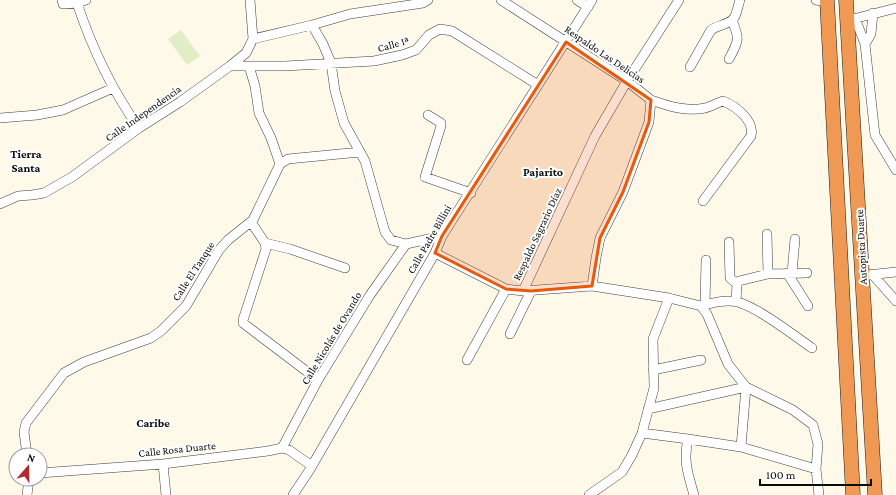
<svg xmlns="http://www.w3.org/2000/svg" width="896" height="495" font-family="'Crimson Pro',serif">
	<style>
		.pitch { fill: #e0eec5 }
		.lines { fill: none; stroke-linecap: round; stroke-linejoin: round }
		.minor-casing { stroke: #3d3d3d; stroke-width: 10 }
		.highway-casing { stroke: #1b1b1b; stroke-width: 15 }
		.minor { stroke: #fff; stroke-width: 9 }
		.highway { stroke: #ef9955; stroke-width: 14 }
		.marked { fill: #e8590c; fill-opacity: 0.2; stroke: #e8590c; stroke-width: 3; stroke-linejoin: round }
		.labels { text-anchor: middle; stroke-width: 4; stroke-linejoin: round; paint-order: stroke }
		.street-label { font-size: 11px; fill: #0a0a0a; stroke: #fff }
		.neighbourhood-label { font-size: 12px; font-weight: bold; fill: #0a0a0a; stroke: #fff }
	</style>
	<rect width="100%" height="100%" fill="#fef9e8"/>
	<!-- pitch -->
	<path class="pitch" d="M181,30l19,26 -13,9 -19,-26z"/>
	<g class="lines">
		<!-- minor casing -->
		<g class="minor-casing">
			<path id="minor" d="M62,0l1,4 14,-1 9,-3
				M501,0l126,81 24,19 -2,22 -26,70 -23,46 -4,20 -4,28
				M577,0l11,7
				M816,0l12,2
				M77,3c15,45 34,86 62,125
				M855,18l10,26 10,91 21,35
				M849,20l47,-12
				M312,25l11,19 8,19 4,28 9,32 21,38 20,71 6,8 15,4 36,-8
				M253,39l59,-14 38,-11 73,-11 5,-3
				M865,44l6,-10 2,-21
				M729,59c10,-19 11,-19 3,-39
				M230,66h55l89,-5 28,-6 14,-5 13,-15 11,-6 12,2 86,54
				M249,66l6,20 4,27 12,25 9,26
				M690,67l21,-37c6,-5 18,-5 23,-12 3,-4 4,-13 6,-18
				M651,100c17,6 35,12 54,8 6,-1 11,-5 18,-7 12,5 32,19 28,35l-48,65
				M428,115l13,8v3l-16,51 46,16
				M0,118l37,-3 26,-5 50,-22
				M0,204l18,-8 14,-1 12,-2 28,-16 67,-49 41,-26 50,-36 16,-13 7,-14 -3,-39
				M251,222l14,21 1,6 -23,71v3l75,57
				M767,234l1,40
				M729,242l1,36 7,6
				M265,243l25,6 55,19
				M435,253l71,36 17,2 69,-5 77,12 32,8 6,8 21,50 18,23 47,23 20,15 5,19 -2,25 3,26
				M787,273l21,33
				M792,273l3,-34
				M872,274l24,27
				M868,275l28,-3
				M523,291l72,-155 32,-55 52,-81
				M736,302l1,-18 2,-3 29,-7 39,-1
				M705,305l1,-45
				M701,306c11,-3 25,-7 37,-4 22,7 54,32 74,46
				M510,334l21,-43
				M467,360l39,-71
				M653,370l48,-10
				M648,409l98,-22 -5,60
				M642,433l46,6
				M282,448l36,-68 52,-85 36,-51
				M27,455l-3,-23 2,-9 38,-50 20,-11 67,-24 10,-7 25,-25 33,-56 9,-10 25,-20 27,-56 8,-5 72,-7
				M163,464l3,31
				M40,473l123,-9 105,-13 14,-3 7,2 23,16
				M27,495l2,-16
				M293,495l16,-24 126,-218 7,-17 150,-236
				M589,495l33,-23 10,-17 10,-22 12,-45 -1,-49 16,-41
				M694,495c-6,-21 -11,-34 -6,-56l53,8 75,22"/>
		</g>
		<!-- highway casing -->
		<g class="highway-casing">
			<path id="highway" d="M827,0l26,495
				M846,0l29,495"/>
		</g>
		<!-- minor -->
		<use href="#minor" class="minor"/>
		<!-- highway -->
		<use href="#highway" class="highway"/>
	</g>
	<!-- marked area -->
	<path class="marked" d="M566,42l85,58 -2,22 -26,70 -23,46 -8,48 -61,5 -25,-2 -71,-36 7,-17z"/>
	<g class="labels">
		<!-- street labels -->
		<g class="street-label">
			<text transform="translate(393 44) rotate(-16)" y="4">Calle 1ª</text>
			<text transform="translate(605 54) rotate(34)" y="4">Respaldo Las Delicias</text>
			<text transform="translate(143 113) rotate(-35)" y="4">Calle Independencia</text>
			<text transform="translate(537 234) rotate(-65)" y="4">Respaldo Sagrario Díaz</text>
			<text transform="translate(429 239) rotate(-60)" y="4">Calle Padre Billini</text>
			<text transform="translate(861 247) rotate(-93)" y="4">Autopista Duarte</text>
			<text transform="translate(193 271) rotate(-57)" y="4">Calle El Tanque</text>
			<text transform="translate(331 338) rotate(-59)" y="4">Calle Nicolás de Ovando</text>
			<text transform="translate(177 449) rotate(-6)" y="4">Calle Rosa Duarte</text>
		</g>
		<!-- neighbourhood labels -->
		<g class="neighbourhood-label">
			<text x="26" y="158">Tierra<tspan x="26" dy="14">Santa</tspan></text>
			<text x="543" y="176">Pajarito</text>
			<text x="153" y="427">Caribe</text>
		</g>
	</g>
	<!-- north arrow -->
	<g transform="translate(28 467) rotate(20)"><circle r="19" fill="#ffffff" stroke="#9d9d9d"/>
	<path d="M0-3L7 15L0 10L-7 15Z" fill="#b32831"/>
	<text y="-6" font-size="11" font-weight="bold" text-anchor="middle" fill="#0a0a0a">N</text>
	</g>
	<!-- scale -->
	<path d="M760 479v6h111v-6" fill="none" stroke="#0a0a0a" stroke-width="2"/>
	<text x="766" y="479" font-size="12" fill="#0a0a0a" stroke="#ffffff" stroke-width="3" paint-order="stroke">100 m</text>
</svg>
